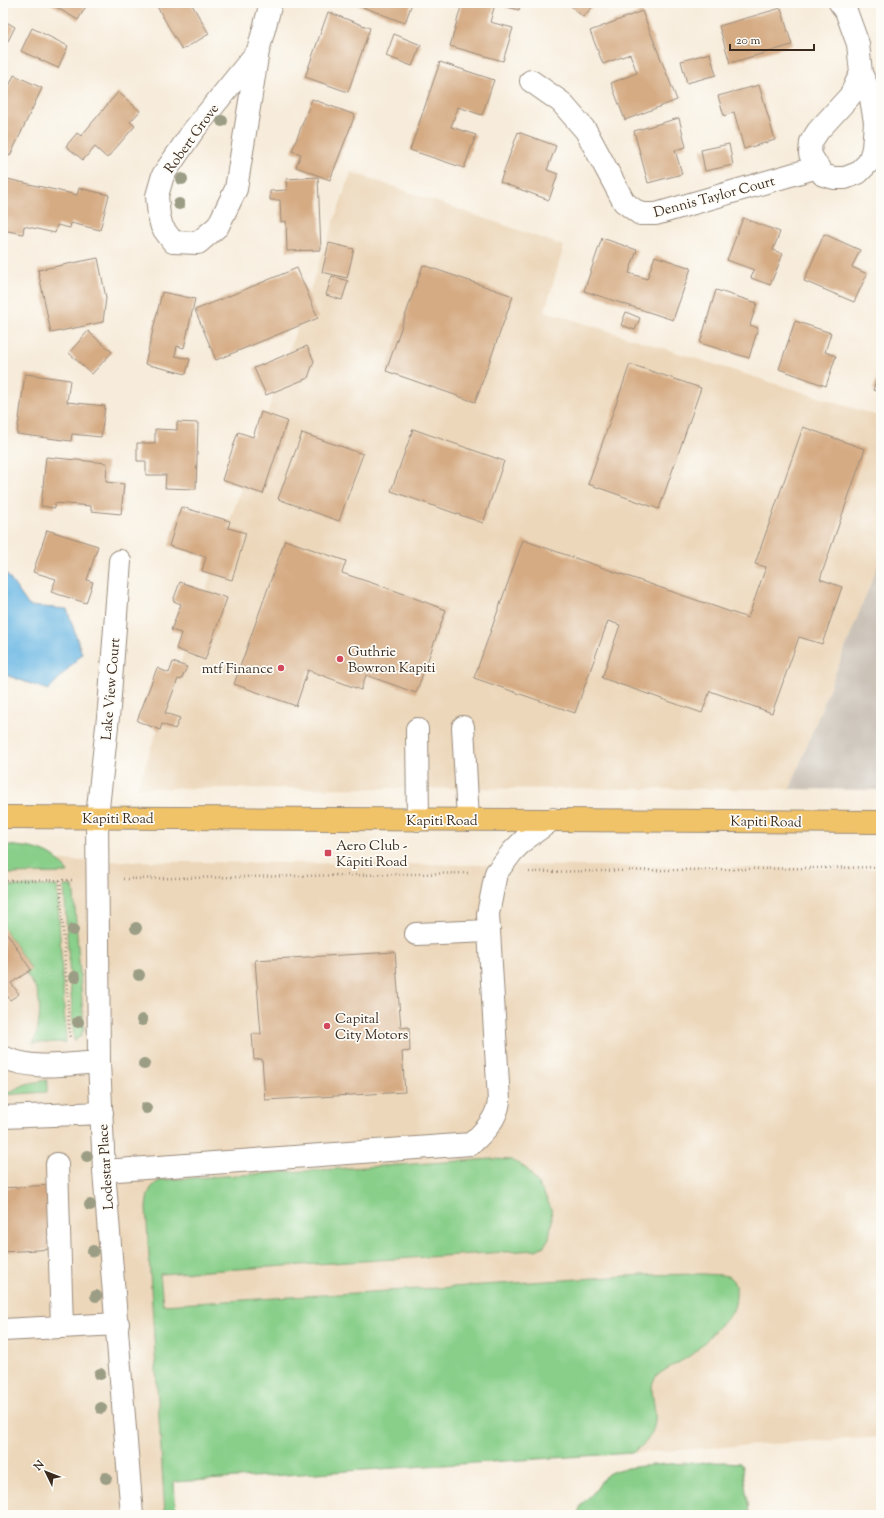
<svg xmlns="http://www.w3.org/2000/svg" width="884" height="1518" font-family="'Sorts Mill Goudy',serif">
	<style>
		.built { fill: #ecd7ba }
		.industrial { fill: #cbc2b8 }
		.green { fill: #89cf8a; stroke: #627c54 }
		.water { fill: #6ab7e4; stroke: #527081 }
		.building { fill: #d5ab83 }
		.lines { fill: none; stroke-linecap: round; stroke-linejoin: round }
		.minor-casing { stroke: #998b7c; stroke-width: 24 }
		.major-casing { stroke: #998b7c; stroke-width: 24 }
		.path { stroke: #998b7c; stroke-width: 2.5; stroke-dasharray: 1 3; stroke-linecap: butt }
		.minor { stroke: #fff; stroke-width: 22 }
		.major { stroke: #f1c369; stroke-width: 22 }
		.tree { fill: #9c9d85 }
		.poi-dot { fill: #d1495b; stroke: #fdfcf7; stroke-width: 1.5 }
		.labels { text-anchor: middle; stroke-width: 3.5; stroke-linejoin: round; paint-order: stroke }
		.street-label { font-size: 14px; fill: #3b2a1e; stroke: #fdfcf7 }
		.poi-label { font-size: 14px; fill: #3b2a1e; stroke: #fdfcf7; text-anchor: start }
	</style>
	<rect width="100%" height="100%" fill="#fdfcf7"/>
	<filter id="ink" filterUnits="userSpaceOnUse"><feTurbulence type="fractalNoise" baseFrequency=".025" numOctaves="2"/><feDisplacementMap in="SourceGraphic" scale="8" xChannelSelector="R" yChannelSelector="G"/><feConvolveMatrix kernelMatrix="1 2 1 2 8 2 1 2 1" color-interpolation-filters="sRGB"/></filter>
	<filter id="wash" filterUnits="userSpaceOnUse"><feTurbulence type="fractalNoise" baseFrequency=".012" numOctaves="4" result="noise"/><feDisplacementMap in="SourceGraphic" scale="16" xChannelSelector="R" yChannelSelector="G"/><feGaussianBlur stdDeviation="0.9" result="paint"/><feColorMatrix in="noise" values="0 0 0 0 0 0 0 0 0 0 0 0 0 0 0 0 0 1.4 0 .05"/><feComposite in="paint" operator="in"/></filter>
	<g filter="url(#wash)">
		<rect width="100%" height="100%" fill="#f7ecdb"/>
		<!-- built -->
		<path class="built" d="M351,172l213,74 -19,65 336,106v140l-91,232 -653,-1z
			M3,860l878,9v568l-707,45 2,33h-173z"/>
		<!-- industrial -->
		<path class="industrial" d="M881,557v233l-91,-1z"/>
		<!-- green -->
		<path class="green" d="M3,845c26,2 51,3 65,28l-65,1z
			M3,886h54l9,156 -33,1c7,-14 9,-39 3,-54 -3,-5 -7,-11 -10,-16l5,-4 -28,-42z
			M64,886h9l1,9 10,133 -3,8 -7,5z
			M47,1080v12l-44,3 23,-11z
			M493,1159l19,1 15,9 16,23 8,16 1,13 -3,17 -5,8 -8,4 -376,24 3,31 480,-30c20,0 40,-1 60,-1 8,1 17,0 24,2 13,5 10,29 4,38 -4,6 -11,10 -15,15 -10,11 -14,17 -25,26 -9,7 -30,15 -36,23 -10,15 10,38 -7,61 -3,5 -11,10 -16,14l-458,29 2,33h-11l-19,-307c1,-13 3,-22 15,-28z
			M724,1462l16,1 2,4 6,35 1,13h-171c1,-10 8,-15 15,-22 6,-6 8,-14 15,-19 17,-11 93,-11 116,-12z"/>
		<!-- water -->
		<path class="water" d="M3,569l26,37 38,3 15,45 -34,36 -45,-16z"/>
		<g id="blocks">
			<!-- building -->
			<path class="building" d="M49,3h39l-10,17z
				M155,3h36l18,31 -27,16z
				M352,3h60l-7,20z
				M462,3h59l-2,7 -24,-6 -5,18 23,6 -10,33 -53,-15z
				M568,3h28l-13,14z
				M781,8l11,37 -62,18 -11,-37z
				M642,11l35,89 -52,20 -14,-37 26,-10 -7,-19 -27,10 -13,-33z
				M328,12l42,16 -22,64 -43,-15z
				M3,20l12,7 -7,14 -5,-3z
				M32,28l36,18 -10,22 -37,-17z
				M394,34l27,11 -9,21 -26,-10z
				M710,53l6,22 -29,8 -6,-22z
				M440,62l54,18 -12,35 -24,-8 -7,20 25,8 -12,33 -54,-18z
				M14,75l28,13 -32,68 -7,-3v-53z
				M759,85l16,55 -31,9 -10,-37 -10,4 -6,-20z
				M118,92l22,19 -10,11 5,4 -28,32 -12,-11 -12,13 -17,-14 11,-13 4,3z
				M312,99l43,16 -25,65 -34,-13 5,-13 -9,-3z
				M679,118l7,29 -11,3 7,24 -34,9 -14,-52z
				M518,132l38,14 -9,24 11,4 -9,26 -49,-18z
				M729,144l4,21 -28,6 -4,-21z
				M318,177l3,73 -34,1 -1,-30 -5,1 -1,-22h-10v-9l17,-1 -1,-11z
				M3,178l74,17 2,-7 30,7 -9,35 -29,-7 -1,5 -13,-3 -2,8 -31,-7 -1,8 -20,-4z
				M743,218l37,14 -7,18 10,4 -13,31 -19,-7 3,-8 -27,-10z
				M824,234l36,16 -8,17 15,7 -13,28 -50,-21z
				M602,238l35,12 -8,23 18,6 8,-23 36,12 -18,52 -89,-29z
				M329,243l25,6 -7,29 -25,-6z
				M98,258l8,40 -3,24 -52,11 -13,-63z
				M423,265l90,31 -38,106 -89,-31z
				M297,268l21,50 -102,42 -21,-50z
				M332,276l16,5 -6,19 -16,-5z
				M716,290l41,13 -7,22 8,3 -9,30 -49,-15z
				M162,292l33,7 -11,49 -7,-2 -2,10 15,3 -4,15 -41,-10z
				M626,312l14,6 -5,12 -14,-5z
				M795,321l36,12 -6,19 11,4 -10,30 -47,-17z
				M88,331l24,21 -20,22 -23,-21z
				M307,346l7,15 -6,17 -42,17 -12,-27z
				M630,364l71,24 -42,121 -71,-25z
				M881,367v25l-8,-2z
				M25,374l45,6 -3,22 38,4 -4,31 -29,-3 -1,7 -54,-7z
				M261,412l26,9 -24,73 -41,-14 16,-48 15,5z
				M177,422l21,1 -2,66 -31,-1 1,-13h-20v-14h-9v-18h18v-14l22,1z
				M803,427l62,22 -45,130 22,8 -20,57 -23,-7 -27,76 -62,-22 -8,22 -100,-35 18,-53 -12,-4 -33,92 -101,-35 49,-138 225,78 18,-51 -11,-3z
				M413,429l91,32 -21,62 -92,-32z
				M302,433l61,21 -24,67 -61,-22z
				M46,457l61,6 -1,19 18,2 -3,30 -30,-3v-5l-36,-3v5l-14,-2z
				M181,507l49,14 -2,7 18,5 -14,47 -30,-9 4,-14 -37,-11z
				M47,530l51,16 -11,34 6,2 -7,21 -35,-11 5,-13 -23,-7z
				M285,540l61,21 -4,12 54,18 50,19 -30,83 -50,-18 -5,15 -53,-20 -12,36 -62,-22z
				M180,582l47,16 -22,62 -29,-11 5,-16 -10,-3 10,-26 -8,-3z
				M173,662l14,5 -6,13 -3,-1 -13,34 15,5 -5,11 -13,-5 -2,6 -23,-9 20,-53 12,5z
				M3,927l28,43 -20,13 8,11 -9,6 -7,-11z
				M395,952l6,76 8,-1 1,24 -8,1 3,40 -140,8 -3,-41 -8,1 -2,-26h9l-6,-74z
				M50,1185l3,64 -50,3v-64z"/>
		</g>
	</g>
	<g filter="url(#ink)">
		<use href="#blocks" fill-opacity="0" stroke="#998b7c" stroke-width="1"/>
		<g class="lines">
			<!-- minor casing -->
			<g class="minor-casing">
				<path id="minor" d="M840,3l6,8 12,33 3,29 9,20 5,29 -2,26 -4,14 -11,11 -13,5h-11l-11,-3 -5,-8 -8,-13 1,-12 7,-11 32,-35 11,-23
					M258,51l-65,80 -30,44 -6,21 2,20 3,11 11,15 25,1 20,-17 18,-37 22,-138 13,-48
					M531,81l30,21 25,29 38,71 16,12h16l162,-47
					M120,561l-11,147 -12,109 2,245 5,109 28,344
					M463,727l5,93
					M417,729l1,91
					M416,934l73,-3
					M3,1057c30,14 64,7 96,5
					M3,1117l99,-4
					M57,1164l5,163
					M104,1171l367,-27c13,-12 26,-25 28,-43l-11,-187 8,-41 17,-22 11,-11 29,-21
					M3,1330l115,-6"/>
			</g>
			<!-- major casing -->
			<g class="major-casing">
				<path id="major" d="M3,817l878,5"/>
			</g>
			<!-- path -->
			<path class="path" d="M529,872l352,-5
				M123,879l347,-6
				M60,880l10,159
				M3,881l69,-1"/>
			<!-- minor -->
			<use href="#minor" class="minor"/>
			<!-- major -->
			<use href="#major" class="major"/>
		</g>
		<!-- trees -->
		<g class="tree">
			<circle cx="222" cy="121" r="6"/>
			<circle cx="182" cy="179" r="6"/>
			<circle cx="179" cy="204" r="6"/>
			<circle cx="136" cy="928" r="6"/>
			<circle cx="73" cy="930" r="6"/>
			<circle cx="139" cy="975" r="6"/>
			<circle cx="75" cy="977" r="6"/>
			<circle cx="142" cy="1020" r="6"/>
			<circle cx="78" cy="1022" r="6"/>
			<circle cx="144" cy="1064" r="6"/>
			<circle cx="146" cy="1108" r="6"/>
			<circle cx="87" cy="1156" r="6"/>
			<circle cx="90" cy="1205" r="6"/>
			<circle cx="93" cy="1251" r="6"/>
			<circle cx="96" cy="1296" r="6"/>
			<circle cx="100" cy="1374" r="6"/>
			<circle cx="101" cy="1408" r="6"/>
			<circle cx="106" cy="1478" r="6"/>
		</g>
	</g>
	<!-- markers -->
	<g class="poi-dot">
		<circle cx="340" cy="659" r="4"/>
		<circle cx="281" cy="668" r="4"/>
		<rect x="324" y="849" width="8" height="8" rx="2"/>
		<circle cx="327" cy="1026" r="4"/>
	</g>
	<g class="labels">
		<!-- street labels -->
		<g class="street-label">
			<text transform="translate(191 138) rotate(-54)" y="5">Robert Grove</text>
			<text transform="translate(714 196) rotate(-15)" y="5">Dennis Taylor Court</text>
			<text transform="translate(110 689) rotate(-85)" y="5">Lake View Court</text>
			<text x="118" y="823">Kapiti Road</text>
			<text x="442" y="825">Kapiti Road</text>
			<text transform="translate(766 821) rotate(1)" y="5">Kapiti Road</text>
			<text transform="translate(105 1167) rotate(-94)" y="5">Lodestar Place</text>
		</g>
		<!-- poi labels -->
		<g class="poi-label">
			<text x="348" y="656">Guthrie<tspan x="348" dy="16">Bowron Kapiti</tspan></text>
			<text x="273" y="673" text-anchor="end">mtf Finance</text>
			<text x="336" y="850">Aero Club -<tspan x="336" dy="16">Kāpiti Road</tspan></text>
			<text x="335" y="1023">Capital<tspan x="335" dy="16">City Motors</tspan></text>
		</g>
	</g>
	<!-- margin -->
	<rect width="884" height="1518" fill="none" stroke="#fdfcf7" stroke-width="16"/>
	<!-- north arrow -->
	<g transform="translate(46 1472) rotate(313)" stroke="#fdfcf7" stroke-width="3" paint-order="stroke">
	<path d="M0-3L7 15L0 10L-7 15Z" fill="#3b2a1e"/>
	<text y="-6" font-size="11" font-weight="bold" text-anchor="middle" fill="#3b2a1e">N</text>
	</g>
	<!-- scale -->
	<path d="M730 44v6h84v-6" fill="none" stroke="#3b2a1e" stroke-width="2"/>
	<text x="736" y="44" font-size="12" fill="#3b2a1e" stroke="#fdfcf7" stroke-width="3" paint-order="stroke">20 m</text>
</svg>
